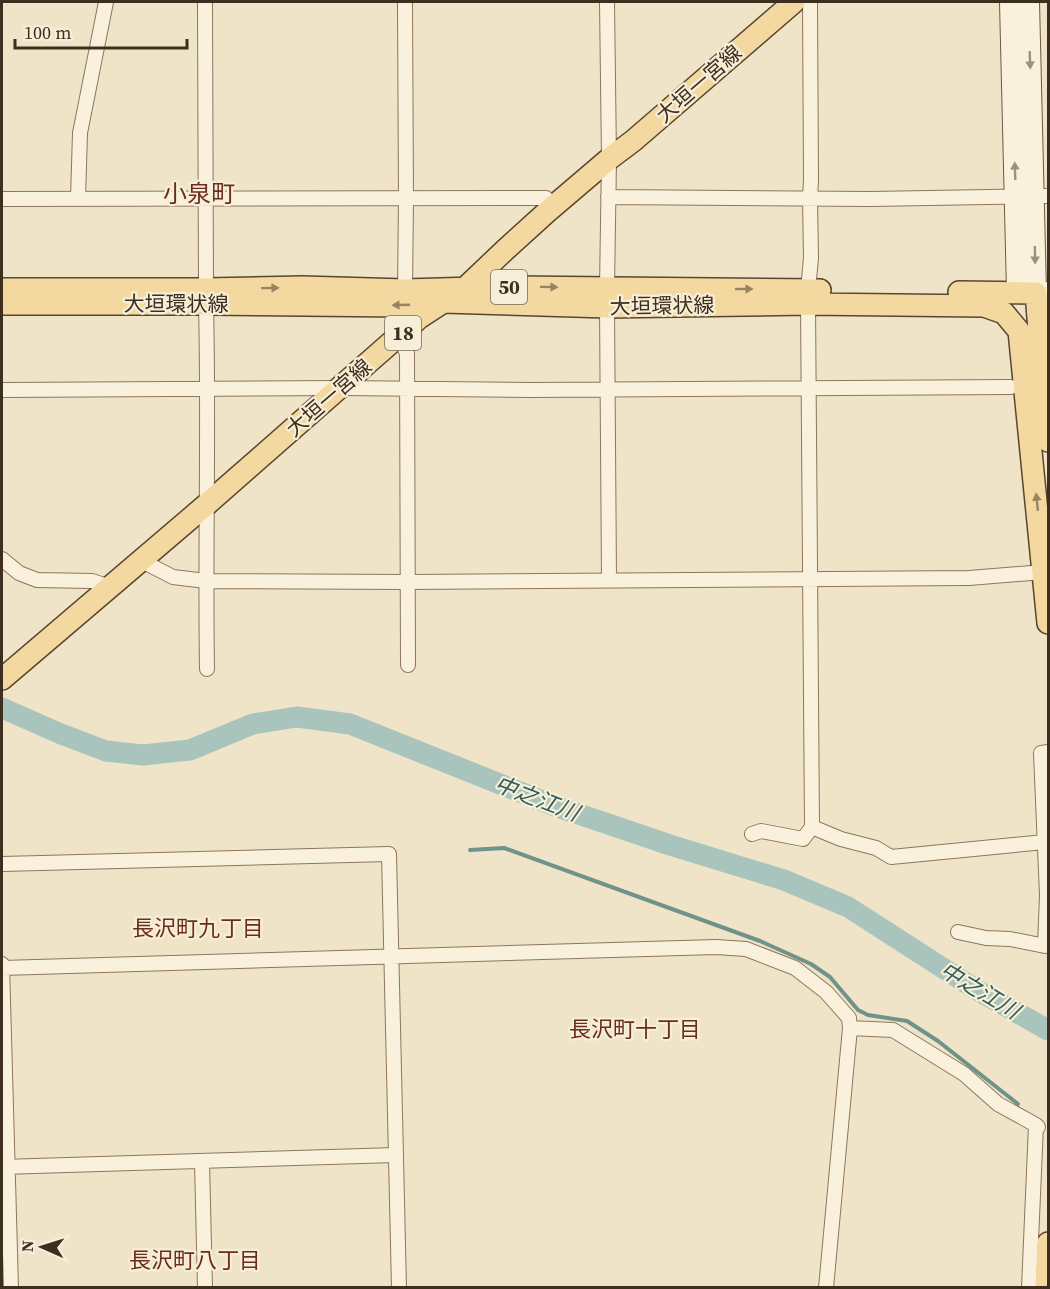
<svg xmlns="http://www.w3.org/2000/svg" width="1050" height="1289" font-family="'Source Serif 4','Noto Sans JP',serif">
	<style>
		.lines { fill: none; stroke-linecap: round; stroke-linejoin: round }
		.stream { stroke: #6f938a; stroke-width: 4 }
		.river { stroke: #a9c4bc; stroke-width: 21 }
		.street-casing { stroke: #8d765c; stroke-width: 16 }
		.secondary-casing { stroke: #6f573f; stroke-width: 22 }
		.primary-casing { stroke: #5b4430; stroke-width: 24 }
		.street { stroke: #faf1dc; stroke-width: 14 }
		.secondary { stroke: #faf1dc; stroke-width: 20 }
		.primary { stroke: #f3d9a0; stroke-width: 21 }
		.oneway { fill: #9c907e }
		.oneway2 { fill: #988460 }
		.labels { text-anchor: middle; stroke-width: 4.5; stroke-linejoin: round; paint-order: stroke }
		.shield { fill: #f7eed8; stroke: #756857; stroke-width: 1.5 }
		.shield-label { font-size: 20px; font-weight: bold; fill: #3d2e20 }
		.street-label { font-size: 21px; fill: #3d2e20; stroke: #f7eed8 }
		.water-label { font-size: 22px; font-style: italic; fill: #2f5d5a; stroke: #f7eed8 }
		.neighbourhood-label { font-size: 22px; fill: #6b2e1e; stroke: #f7eed8 }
		.quarter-label { font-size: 24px; fill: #6b2e1e; stroke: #f7eed8 }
	</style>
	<rect width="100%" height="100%" fill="#f0e4c8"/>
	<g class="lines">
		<!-- stream -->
		<path class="stream" d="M470,850l34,-2 256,93 51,23 19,13 28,33 10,5 39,6 31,20 80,63"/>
		<!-- river -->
		<path class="river" d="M2,708l59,26 45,17 37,4 47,-5 63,-26 44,-7 53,7 205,82 115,39 114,35 64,27 129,83 71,40"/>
		<!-- street casing -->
		<g class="street-casing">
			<path id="street" d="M205,2l1,287
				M607,2l2,157 -2,129
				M608,197l262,2 178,-3
				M2,199l544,-1 8,8
				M78,199l2,-66 26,-131
				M405,290l1,-91 -1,-197
				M808,290l3,-32 -1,-60 1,-18 -1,-178
				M206,304c3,121 -1,243 1,365
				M808,304l4,523
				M607,307l2,272
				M397,339l6,6 4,8 1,312
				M2,390l338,-2 191,2 480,-3
				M2,559l17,14 18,7 55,1 18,6
				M140,560l33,17 33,4 202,1 561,-4 75,-6
				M752,834l9,-3 42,8 9,-12 29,12 35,9 15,9 154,-15
				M2,864l387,-10 10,434
				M958,932l28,6 24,1 35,7 2,-51 -6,-142 7,-1
				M2,964l9,324
				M2,968l714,-21 30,2 49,19 31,24 23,26 1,10
				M202,1162l3,126
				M2,1167l394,-12
				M826,1288l24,-260 43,2 71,44 34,30 38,21
				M1029,1288l7,-163 2,2"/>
		</g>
		<!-- secondary casing -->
		<g class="secondary-casing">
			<path id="secondary" d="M1010,2l7,290
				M1029,2l7,291 12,-1"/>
		</g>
		<!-- primary casing -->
		<g class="primary-casing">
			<path id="primary" d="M2,289h204l96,-2 103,3 108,-3 307,3
				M959,292l77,1 12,148
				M2,304h204l198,2 40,-4 163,5 201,-3 176,2 20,7 15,18 29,292
				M2,679l204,-174 213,-187 46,-30 40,-38 43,-39 61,-52 24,-18 161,-139
				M1046,1288l2,-45"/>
		</g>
		<!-- street -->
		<use href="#street" class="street"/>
		<!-- secondary -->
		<use href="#secondary" class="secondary"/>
		<!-- primary -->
		<use href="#primary" class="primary"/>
	</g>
	<!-- one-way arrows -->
	<defs><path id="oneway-solid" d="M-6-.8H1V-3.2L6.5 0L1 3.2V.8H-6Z" transform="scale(1.5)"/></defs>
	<g class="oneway">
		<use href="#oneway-solid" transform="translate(1030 60) rotate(88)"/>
		<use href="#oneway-solid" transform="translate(1015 171) rotate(-92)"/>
		<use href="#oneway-solid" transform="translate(1035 255) rotate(89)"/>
	</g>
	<g class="oneway2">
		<use href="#oneway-solid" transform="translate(549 287) rotate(1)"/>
		<use href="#oneway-solid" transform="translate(270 288) rotate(-1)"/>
		<use href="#oneway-solid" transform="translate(744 289)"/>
		<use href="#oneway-solid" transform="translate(401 305) rotate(178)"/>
		<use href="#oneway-solid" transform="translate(1037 502) rotate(-96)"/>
	</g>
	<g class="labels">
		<!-- shield labels -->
		<g class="shield">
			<rect x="491" y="270" width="36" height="34" rx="4.5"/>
			<rect x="385" y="316" width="36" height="34" rx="4.5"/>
		</g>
		<g class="shield-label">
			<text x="509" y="294">50</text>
			<text x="403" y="340">18</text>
		</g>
		<!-- street labels -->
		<g class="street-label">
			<text transform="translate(699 84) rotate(-41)" y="7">大垣一宮線</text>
			<text x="176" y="311">大垣環状線</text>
			<text transform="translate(662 306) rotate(-1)" y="7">大垣環状線</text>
			<text transform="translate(329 398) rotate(-41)" y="7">大垣一宮線</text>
		</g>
		<!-- water labels -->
		<g class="water-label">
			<text transform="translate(537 798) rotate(21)" y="8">中之江川</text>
			<text transform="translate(980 990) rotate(31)" y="8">中之江川</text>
		</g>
		<!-- neighbourhood labels -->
		<g class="neighbourhood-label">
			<text x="198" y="936">長沢町九丁目</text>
			<text x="635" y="1037">長沢町十丁目</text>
			<text x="195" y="1268">長沢町八丁目</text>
		</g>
		<!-- quarter labels -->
		<g class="quarter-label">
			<text x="199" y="202">小泉町</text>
		</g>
	</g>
	<!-- border -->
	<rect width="1050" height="1289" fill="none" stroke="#3d2e20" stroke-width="6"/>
	<!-- north arrow -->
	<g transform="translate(42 1247) rotate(273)" stroke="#f7eed8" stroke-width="4.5" paint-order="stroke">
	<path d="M0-4.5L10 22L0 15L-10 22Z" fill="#3d2e20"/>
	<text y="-9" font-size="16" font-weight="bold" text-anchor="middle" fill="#3d2e20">N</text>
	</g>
	<!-- scale -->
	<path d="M15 39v9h172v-9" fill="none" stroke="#3d2e20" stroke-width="3"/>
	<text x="24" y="39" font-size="18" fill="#3d2e20" stroke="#f7eed8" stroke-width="4.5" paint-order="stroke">100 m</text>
</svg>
